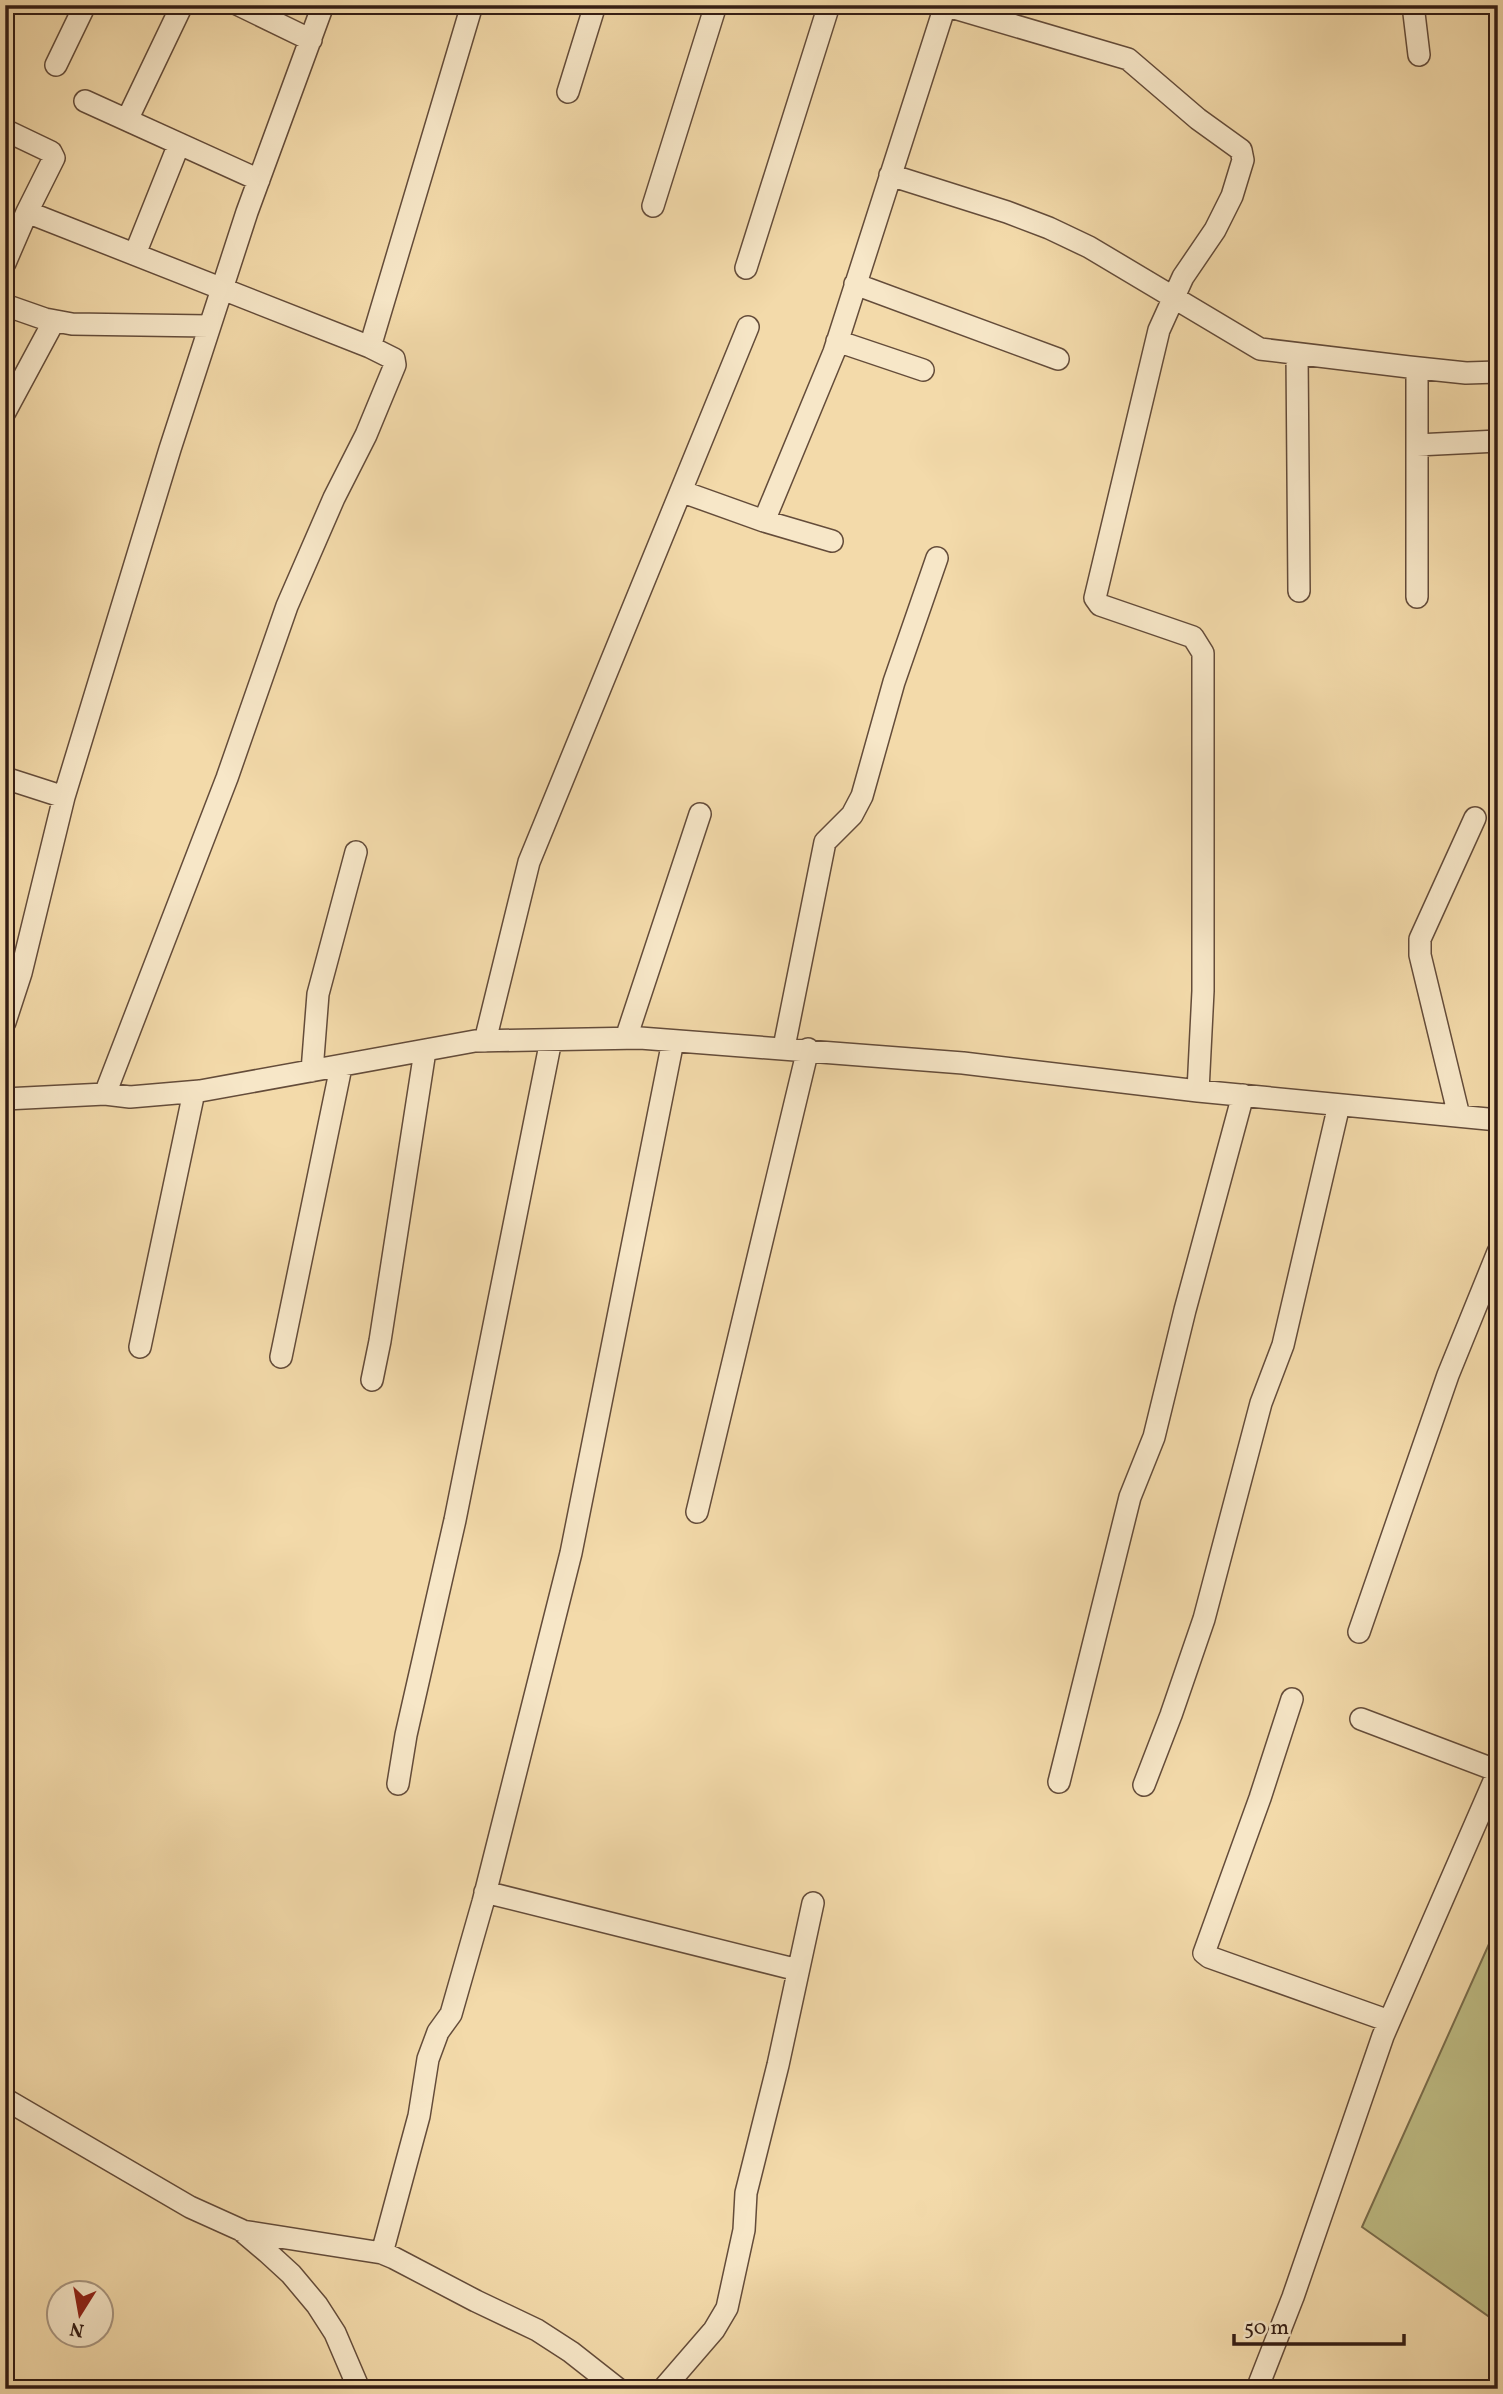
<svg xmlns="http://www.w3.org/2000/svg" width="1503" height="2394" font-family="Vollkorn,serif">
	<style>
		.green { fill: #bfbe86; stroke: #7a6e4d; stroke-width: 2 }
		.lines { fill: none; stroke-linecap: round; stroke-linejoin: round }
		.minor-casing { stroke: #644c3a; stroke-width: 24 }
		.minor { stroke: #f7e7c8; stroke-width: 21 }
	</style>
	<rect width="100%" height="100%" fill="#f3daaa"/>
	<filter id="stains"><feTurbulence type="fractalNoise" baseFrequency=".00286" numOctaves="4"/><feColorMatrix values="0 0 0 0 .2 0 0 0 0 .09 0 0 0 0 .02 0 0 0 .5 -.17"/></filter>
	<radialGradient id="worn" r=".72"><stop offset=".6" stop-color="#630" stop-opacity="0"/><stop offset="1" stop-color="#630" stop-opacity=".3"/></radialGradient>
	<!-- green -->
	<path class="green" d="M1498,1924v399l-136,-96z"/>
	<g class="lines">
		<!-- minor casing -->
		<g class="minor-casing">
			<path id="minor" d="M239,5l72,35
				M944,5l184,54 70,60 43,31 2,10 -11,36 -17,34 -32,47 -24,53 -64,268 5,7 93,32 10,16v338l-5,100
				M1413,5l6,50
				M56,65l29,-60
				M568,92l27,-87
				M85,101l174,79
				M127,120l55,-115
				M5,130l46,22 3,6 -27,54 343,135 24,12 1,6 -29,70 -32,63 -47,108 -60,172 -122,316
				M890,175l117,37 42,16 40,19 171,102 149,18 57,6 32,-1
				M653,206l63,-201
				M135,254l44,-110
				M5,263l22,-51
				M746,268l83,-263
				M855,284l203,75
				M5,305l40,14 27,5 137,2
				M837,341l86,29
				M370,347l102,-342
				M1297,354l2,237
				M1417,368v229
				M5,412l49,-91
				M1417,445l81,-4
				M683,492l81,29 68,20
				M764,521l70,-169 111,-346
				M5,778l59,19
				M5,1022l16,-49 43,-176 106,-348 77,-237 76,-207
				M626,1038l74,-224
				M485,1041l44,-179 219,-535
				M784,1047l41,-205 27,-27 10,-19 32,-114 43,-124
				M312,1071l6,-77 38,-142
				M5,1099l100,-5 25,3 70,-6 275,-50 165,-3 323,25 235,28 300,29
				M1459,1116l-39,-161v-16l55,-121
				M140,1347l54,-255
				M281,1357l60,-290
				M372,1380l8,-39 45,-290
				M697,1512l111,-463
				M1359,1632l89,-257 50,-123
				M1292,1699l-32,99 -56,155 5,4 180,64
				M1361,1719l137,52
				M1059,1782l71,-285 24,-60 31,-127 58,-215
				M398,1784l8,-49 49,-215 96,-480
				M1144,1785l27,-70 33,-96 57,-216 22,-58 56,-240
				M485,1892l313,78
				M5,2099l185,108 51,23 26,22 24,22 26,31 18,28 24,56
				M242,2231l140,22 12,5 82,43 61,29 34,22 47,37
				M382,2253l37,-137 9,-57 10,-27 13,-18 32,-112 88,-349 102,-512
				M663,2389l51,-59 13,-22 17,-78 2,-37 32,-128 35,-162
				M1257,2389l36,-92 90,-261 115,-264"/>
		</g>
		<!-- minor -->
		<use href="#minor" class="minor"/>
	</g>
	<!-- margin -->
	<rect width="1503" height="2394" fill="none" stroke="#f3daaa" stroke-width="28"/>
	<rect x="7" y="7" width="1489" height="2380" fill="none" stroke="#341d14" stroke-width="3.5"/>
	<rect x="14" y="14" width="1475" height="2366" fill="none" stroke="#341d14" stroke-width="2"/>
	<!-- north arrow -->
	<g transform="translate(80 2314) rotate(191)"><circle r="33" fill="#f7e7c8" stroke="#a99680" stroke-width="2"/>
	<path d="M0-5L12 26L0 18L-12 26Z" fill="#8f2418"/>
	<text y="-10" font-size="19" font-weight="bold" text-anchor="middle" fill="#341d14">N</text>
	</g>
	<!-- scale -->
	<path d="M1234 2334v10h170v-10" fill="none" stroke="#341d14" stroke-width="3.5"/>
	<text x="1244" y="2334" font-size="21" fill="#341d14" stroke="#f7e7c8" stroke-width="5" paint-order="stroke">50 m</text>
	<rect width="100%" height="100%" filter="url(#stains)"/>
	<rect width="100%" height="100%" fill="url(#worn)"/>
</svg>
